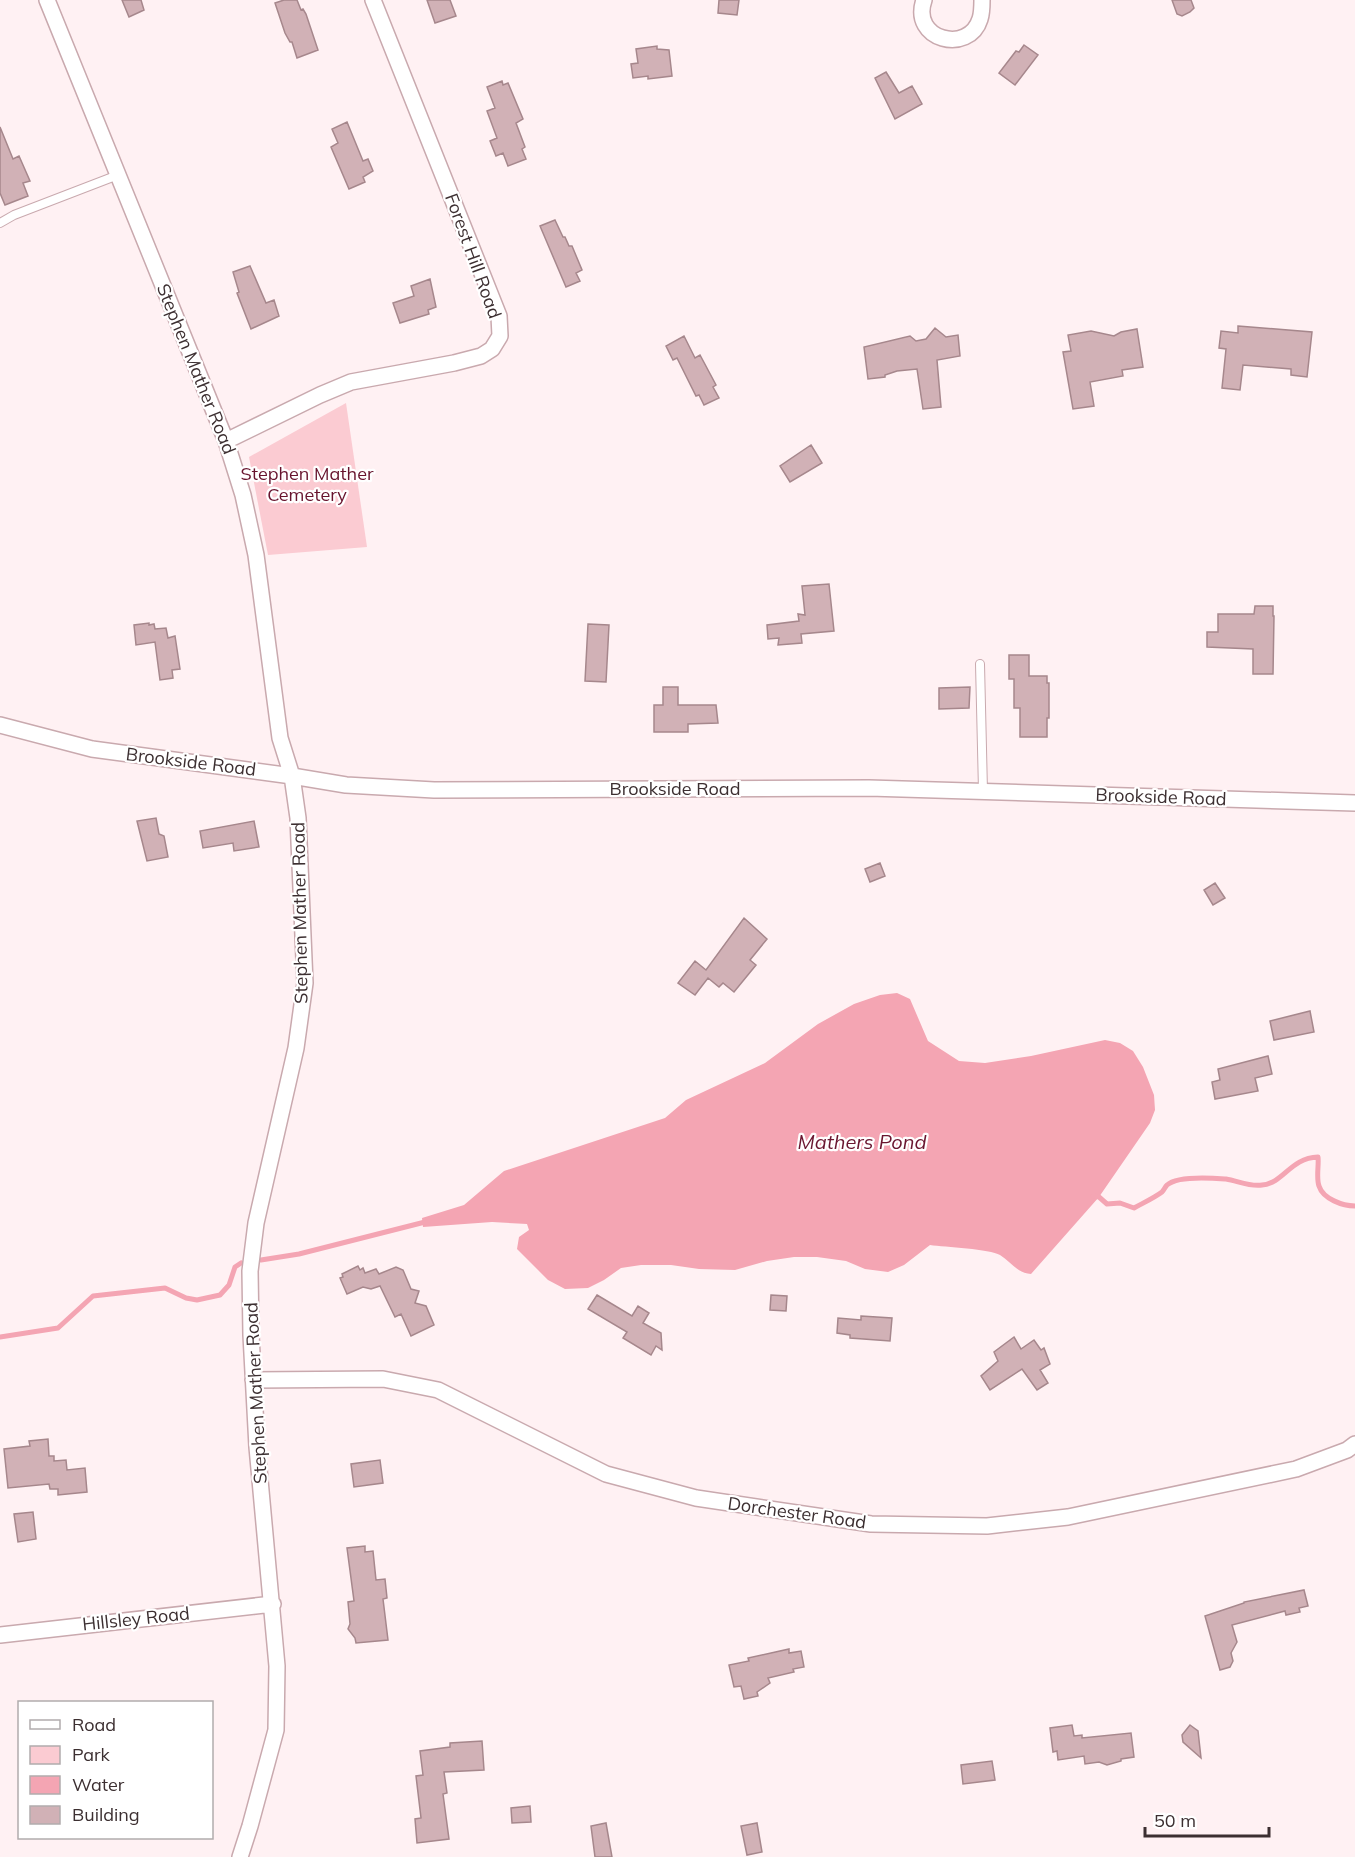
<svg xmlns="http://www.w3.org/2000/svg" width="1355" height="1857" font-family="Mulish,sans-serif">
	<style>
		.green { fill: #fbcbd2 }
		.water { fill: #f4a5b3 }
		.lines { fill: none; stroke-linecap: round; stroke-linejoin: round }
		.stream { stroke: #f4a5b3; stroke-width: 5 }
		.building { fill: #d1b1b6; stroke: #a6878c; stroke-width: 1.5 }
		.service-casing { stroke: #c9a9ae; stroke-width: 10 }
		.minor-casing { stroke: #c9a9ae; stroke-width: 18 }
		.service { stroke: #fff; stroke-width: 8 }
		.minor { stroke: #fff; stroke-width: 15 }
		.labels { text-anchor: middle; stroke-width: 4.5; stroke-linejoin: round; paint-order: stroke }
		.street-label { font-size: 18px; fill: #3c2f31; stroke: #fff }
		.park-label { font-size: 18px; fill: #67132d; stroke: #fff }
		.water-label { font-size: 20px; font-style: italic; fill: #6a1630; stroke: #fff }
	</style>
	<rect width="100%" height="100%" fill="#fff1f3"/>
	<!-- green -->
	<path class="green" d="M346,403l21,144 -99,8 -19,-98z"/>
	<!-- water -->
	<path class="water" d="M897,993l13,6 18,42 31,20 26,2 46,-7 74,-16 15,3 13,8 10,16 11,28 1,15 -5,13 -51,74 -68,77c-14,-1 -20,-12 -31,-19 -10,-6 -55,-8 -70,-10l-26,20 -16,7 -23,-3 -19,-8 -29,-4h-23l-27,4 -32,9 -36,-1 -28,-4h-30l-20,3 -17,12 -16,8 -23,1 -17,-9 -31,-31 2,-12 10,-7 -2,-6 -35,-2 -69,5 -1,-9 42,-13 40,-34 161,-53 21,-18 79,-37 53,-39 36,-20 26,-9z"/>
	<g class="lines">
		<!-- stream -->
		<path class="stream" d="M1093,1196l6,1 8,7 13,-1 14,5c9,-5 20,-10 28,-16 2,-2 3,-5 5,-7 11,-10 46,-7 59,-6 12,2 24,8 36,6 22,-2 28,-27 56,-28 1,8 -2,21 1,29 4,13 24,20 36,20
			M261,1260l38,-6 130,-33
			M0,1337l58,-9 35,-32 72,-8 21,10 11,2 23,-5 9,-10 6,-18 6,-4"/>
	</g>
	<!-- building -->
	<path class="building" d="M122,0h19l3,10 -15,7z
		M284,0h13l4,10 2,-1 3,5 12,36 -21,8 -5,-16h-2l-5,-9 -10,-30z
		M427,0h23l6,16 -21,7z
		M719,0h20l-2,15 -19,-2z
		M1172,0h19l3,8 -4,4 -8,4 -5,-2z
		M1024,45l14,10 -23,30 -16,-12 17,-22 3,1z
		M657,46v3l12,1 3,26 -24,3v-3l-15,2 -2,-14 7,-1 -2,-14z
		M886,72l13,21 13,-7 10,18 -27,15 -20,-41z
		M502,81l1,4 5,-2 15,36 -7,4 9,24 -3,2 4,10 -18,7 -5,-13 -7,3 -6,-15 7,-3 -10,-27 8,-3 -8,-21z
		M347,122l16,39 5,-2 5,12 -10,6 2,5 -16,7 -18,-42 7,-4 -6,-14z
		M0,127l13,32 6,-3 11,25 -7,2 5,13 -23,9 -5,-12z
		M555,220l8,17h2l4,9h3l10,24 -6,3 4,8 -14,6 -26,-61z
		M250,266l16,37 8,-3 5,16 -28,13 -14,-36 2,-1 -6,-20z
		M430,279l6,28 -8,3 1,4 -29,9 -7,-20 21,-7 -3,-10z
		M1238,326l74,6 -5,45 -16,-2v-6l-48,-4 -3,25 -18,-2 4,-39 -7,-1 2,-17 17,2z
		M935,328l11,9 12,-2 2,21 -23,4 4,47 -18,2 -6,-40 -20,2 -12,4v2l-17,2 -4,-32 46,-11 6,5 10,-2z
		M1137,329l6,38 -21,3 1,6 -33,6 4,24 -21,3 -10,-57 8,-1 -3,-16 23,-4 23,5 7,-4z
		M684,336l11,22 5,-3 16,30 -3,2 6,11 -15,7 -5,-10 -3,1 -19,-38 -4,2 -7,-14z
		M811,445l11,18 -32,19 -10,-16z
		M829,584l5,47 -33,3 1,9 -24,2 1,-7 -11,1 -1,-14 32,-4 -1,-7 7,1 -3,-29z
		M1255,606h18v10h1l-1,58h-20v-25l-46,-2v-15h11v-18h36z
		M149,623v2l5,-1 1,5 11,-1 2,10 7,-2 5,33 -8,1 1,8 -13,2 -5,-38 -19,3 -2,-20z
		M588,624l21,1 -3,57 -21,-1z
		M1009,655h20v21h18v7h2v35h-2v19h-27v-29h-6v-29h-5z
		M663,687h15v18h38l2,18 -30,1v8h-34v-27h9z
		M970,687l-1,21 -30,1v-21z
		M156,818l3,16 5,2 4,21 -21,4 -10,-40z
		M254,821l5,26 -25,4 -1,-8 -30,5 -3,-17z
		M880,863l5,13 -15,6 -5,-13z
		M1215,883l10,15 -12,7 -9,-15z
		M744,918l23,21 -17,21 6,5 -22,27 -11,-9 -4,4 -11,-9 -13,17 -17,-12 17,-22 11,9z
		M1310,1011l4,21 -40,8 -4,-19z
		M1268,1056l4,18 -17,4 3,13 -43,8 -3,-17 8,-2 -2,-11z
		M358,1266l2,4 3,-2 2,5 11,-4 3,5 17,-7 7,3 8,19 8,2 -4,12 11,3 8,19 -23,11 -10,-22 -6,3 -15,-31 -9,3 -8,-2 -16,7 -7,-16 3,-1 -1,-3z
		M597,1295l35,21 6,-10 11,7 -6,10 18,10 1,17 -6,-4 -5,9 -28,-17 4,-6 -39,-23z
		M771,1295l16,1 -1,15 -16,-1z
		M861,1316l31,2 -2,23 -40,-3v-3l-13,-2 1,-15 23,2z
		M1014,1337l7,12 13,-9 7,10 3,-2 6,16 -10,6 8,13 -11,7 -15,-21 -32,21 -9,-14 17,-15 -4,-9z
		M48,1439l1,17h5v5l12,-1 1,10 18,-2 2,24 -29,3v-6h-8l-1,-5 -41,4 -4,-39 26,-3 -1,-5z
		M380,1460l3,23 -29,4 -3,-23z
		M33,1512l3,27 -18,3 -4,-28z
		M365,1546v6l8,-1 3,29 9,-1 2,19 -4,1 5,41 -32,3 -1,-5 -7,-9 2,-5 -2,-22 6,-1 -7,-53z
		M1304,1590l4,16 -9,2 1,4 -14,3 -1,-4 -53,14 5,17 -6,11 2,8 -3,6 -10,3 -15,-54 39,-13v-1z
		M789,1649v4l12,-2 3,16 -11,2 1,3 -26,6 2,5 -13,9 1,4 -14,3 -3,-13 -7,1 -5,-22 20,-4 -1,-3z
		M1072,1725l2,11 8,-1v3l49,-5 3,24 -13,2v2l-14,4 -8,-3 -14,2 -1,-8 -26,4 -1,-9 -4,1 -3,-24z
		M1190,1725l8,6 3,27 -18,-16 -1,-7z
		M482,1741l2,29 -40,2 3,21 -4,1 6,45 -32,4 -2,-24 6,-1 -5,-42 7,-1 -3,-24 30,-4v-4z
		M992,1761l3,19 -32,4 -2,-19z
		M530,1806l1,16 -19,1 -1,-15z
		M606,1823l6,34h-17l-4,-31z
		M757,1823l5,29 -15,3 -6,-29z"/>
	<g class="lines">
		<!-- service casing -->
		<g class="service-casing">
			<path id="service" d="M0,223l14,-8 104,-40
				M980,664l3,127"/>
		</g>
		<!-- minor casing -->
		<g class="minor-casing">
			<path id="minor" d="M47,0l179,441 17,54 13,60 24,183 12,38 6,42 7,165 -9,65 -40,175 -6,48 1,64 6,112 20,219 -1,64 -26,96 -10,31
				M924,0c-14,40 45,55 56,19 2,-6 2,-13 2,-19
				M226,441l94,-46 31,-13 103,-19 27,-7 11,-7 8,-13 -1,-20 -126,-316
				M0,725l92,24 200,27 54,9 88,5 435,-2 486,15
				M253,1380l130,-1 55,11 168,84 90,24 175,26 116,2 81,-9 228,-48 51,-19 8,-6
				M0,1635l273,-31"/>
		</g>
		<!-- service -->
		<use href="#service" class="service"/>
		<!-- minor -->
		<use href="#minor" class="minor"/>
	</g>
	<g class="labels">
		<!-- street labels -->
		<g class="street-label">
			<text transform="translate(473 256) rotate(70)" y="6">Forest Hill Road</text>
			<text transform="translate(196 369) rotate(68)" y="6">Stephen Mather Road</text>
			<text transform="translate(191 762) rotate(7)" y="6">Brookside Road</text>
			<text x="675" y="795">Brookside Road</text>
			<text transform="translate(1161 797) rotate(2)" y="6">Brookside Road</text>
			<text transform="translate(300 913) rotate(-91)" y="6">Stephen Mather Road</text>
			<text transform="translate(256 1393) rotate(-93)" y="6">Stephen Mather Road</text>
			<text transform="translate(797 1513) rotate(8)" y="6">Dorchester Road</text>
			<text transform="translate(136 1619) rotate(-6)" y="6">Hillsley Road</text>
		</g>
		<!-- park labels -->
		<g class="park-label">
			<text x="307" y="480">Stephen Mather<tspan x="307" dy="21">Cemetery</tspan></text>
		</g>
		<!-- water labels -->
		<g class="water-label">
			<text x="862" y="1149">Mathers Pond</text>
		</g>
	</g>
	<!-- legend -->
	<rect x="18" y="1701" width="195" height="138" fill="#ffffff" stroke="#b1acad" stroke-width="1.5"/>
	<rect x="30" y="1720" width="30" height="9" fill="#ffffff" stroke="#b1acad" stroke-width="1.5"/>
	<text x="72" y="1731" font-size="18" fill="#3c2f31">Road</text>
	<rect x="30" y="1746" width="30" height="18" fill="#fbcbd2" stroke="#b1acad" stroke-width="1.5"/>
	<text x="72" y="1761" font-size="18" fill="#3c2f31">Park</text>
	<rect x="30" y="1776" width="30" height="18" fill="#f4a5b3" stroke="#b1acad" stroke-width="1.5"/>
	<text x="72" y="1791" font-size="18" fill="#3c2f31">Water</text>
	<rect x="30" y="1806" width="30" height="18" fill="#d1b1b6" stroke="#b1acad" stroke-width="1.5"/>
	<text x="72" y="1821" font-size="18" fill="#3c2f31">Building</text>
	<!-- scale -->
	<path d="M1145 1827v9h124v-9" fill="none" stroke="#3c2f31" stroke-width="3"/>
	<text x="1154" y="1827" font-size="18" fill="#3c2f31" stroke="#ffffff" stroke-width="4.5" paint-order="stroke">50 m</text>
</svg>
